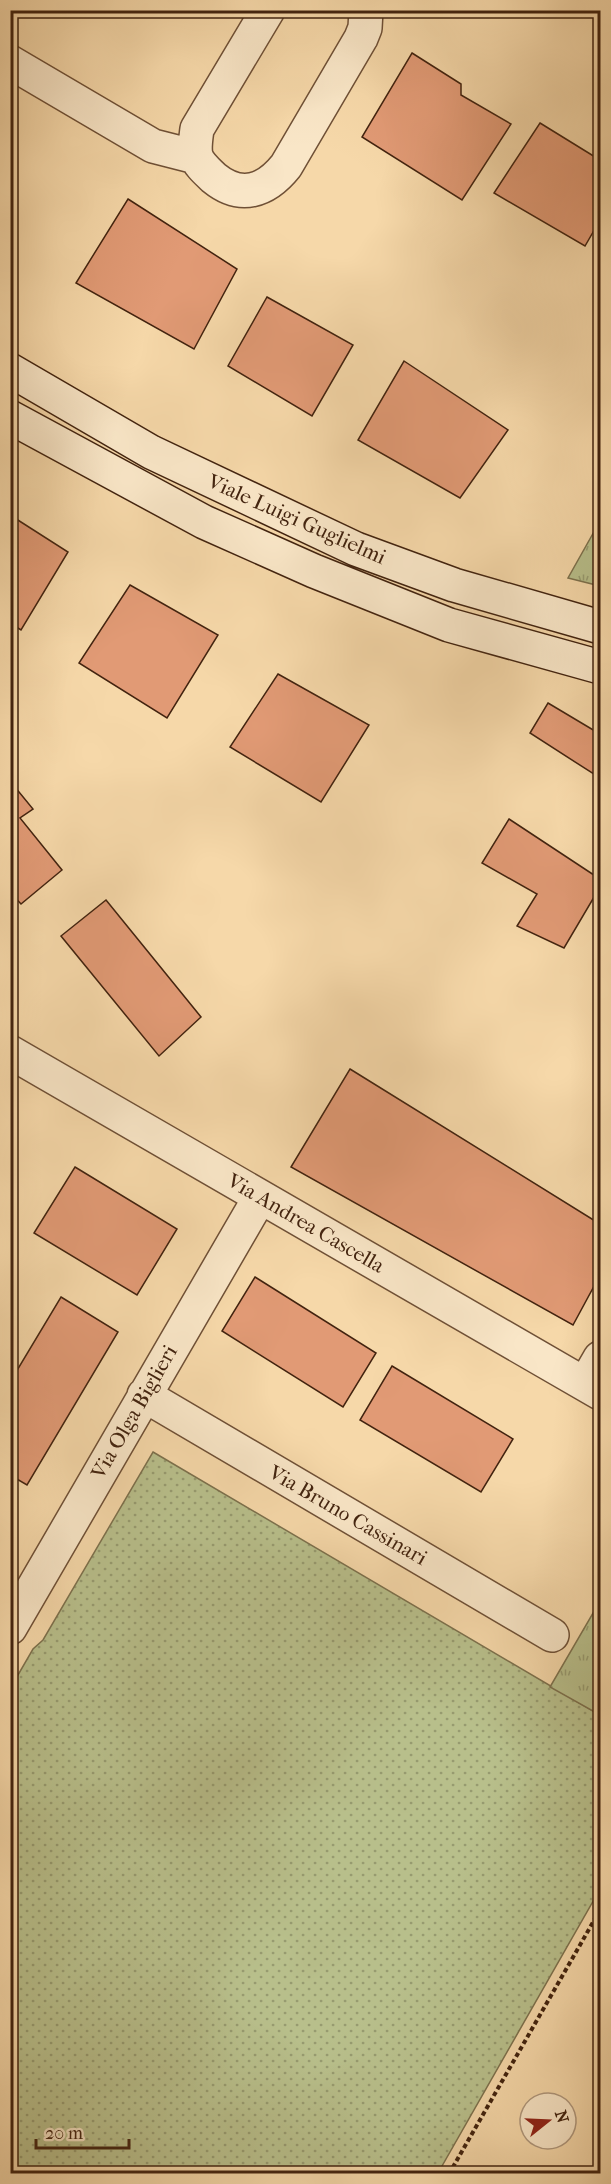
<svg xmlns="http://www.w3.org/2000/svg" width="611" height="2184" font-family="'IM FELL French Canon',serif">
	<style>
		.grass { fill: url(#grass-dots); stroke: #7d714d; stroke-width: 1.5 }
		.park { fill: url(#park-tufts); stroke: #7d714d; stroke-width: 1.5 }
		.building { fill: #e19a75; stroke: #42230f; stroke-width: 1.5 }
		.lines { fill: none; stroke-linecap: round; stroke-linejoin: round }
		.street-casing { stroke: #6f5036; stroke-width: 36 }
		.secondary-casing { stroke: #42230f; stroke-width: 36 }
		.path { stroke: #42230f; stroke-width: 4; stroke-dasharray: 4.5 3; stroke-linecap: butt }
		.street { stroke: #f9e6c7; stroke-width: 33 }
		.secondary { stroke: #f9e6c7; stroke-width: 33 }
		.labels { text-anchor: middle; stroke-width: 5; stroke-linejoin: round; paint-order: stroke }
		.street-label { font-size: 21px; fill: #42230f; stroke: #f9e6c7 }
	</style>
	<defs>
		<pattern id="grass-dots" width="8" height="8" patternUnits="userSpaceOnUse" patternTransform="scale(1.5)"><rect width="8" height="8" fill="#b8bf8b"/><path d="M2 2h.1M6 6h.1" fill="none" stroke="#979b70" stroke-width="1.8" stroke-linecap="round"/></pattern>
		<pattern id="park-tufts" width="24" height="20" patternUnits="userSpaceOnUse" patternTransform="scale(1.5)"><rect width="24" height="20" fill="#b8bf8b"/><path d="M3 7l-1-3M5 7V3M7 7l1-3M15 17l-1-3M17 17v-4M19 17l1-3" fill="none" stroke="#979b70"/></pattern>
	</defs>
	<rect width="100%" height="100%" fill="#f6d8a9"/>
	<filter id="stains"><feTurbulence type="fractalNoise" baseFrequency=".00333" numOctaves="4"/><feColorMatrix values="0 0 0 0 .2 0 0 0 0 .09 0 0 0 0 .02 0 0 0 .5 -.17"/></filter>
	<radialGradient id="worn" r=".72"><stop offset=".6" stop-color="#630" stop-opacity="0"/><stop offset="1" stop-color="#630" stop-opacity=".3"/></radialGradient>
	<!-- grass -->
	<path class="grass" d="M153,1452l447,263v174l-162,284 -427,1v-487l22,-38 10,-9z"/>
	<!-- park -->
	<path class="park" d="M600,521v65l-32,-8z
		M600,1601v114l-50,-28z"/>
	<!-- building -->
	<path class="building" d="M412,53l49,31v11l50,29 -49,76 -100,-63z
		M540,123l60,37v60l-15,26 -91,-53z
		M128,199l109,70 -43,80 -118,-66z
		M267,297l86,48 -41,71 -84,-50z
		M404,361l104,69 -48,68 -102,-58z
		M10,515l58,37 -47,78 -11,-7z
		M130,585l88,50 -51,83 -88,-55z
		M278,674l91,51 -48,77 -91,-55z
		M548,703l52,31v44l-70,-45z
		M10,781l23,28 -13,9 42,52 -41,34 -11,-12z
		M509,819l91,60v8l-36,61 -47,-22 20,-32 -55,-31z
		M106,900l95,117 -42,39 -98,-120z
		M350,1069l250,155v51l-27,50 -282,-158z
		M75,1167l102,62 -40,66 -103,-62z
		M255,1277l121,76 -33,54 -121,-76z
		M61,1297l57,35 -91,153 -17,-10v-93z
		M392,1366l121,73 -32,53 -121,-72z"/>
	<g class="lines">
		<!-- street casing -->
		<g class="street-casing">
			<path id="street" d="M268,10l-71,119c-1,8 -3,19 -1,27 3,9 12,16 18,22 27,22 52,13 72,-12l75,-128 4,-10 1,-18
				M10,62l143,84 43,11
				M10,1052l590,341
				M585,1384l15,-26
				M144,1395l408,240
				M10,1628l250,-431"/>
		</g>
		<!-- secondary casing -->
		<g class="secondary-casing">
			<path id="secondary" d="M10,370l141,82 205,97 98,36 146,42
				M10,417l194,105 110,49 135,54 151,42"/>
		</g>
		<!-- path -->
		<path class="path" d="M449,2174l151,-264"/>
		<!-- street -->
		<use href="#street" class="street"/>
		<!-- secondary -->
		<use href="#secondary" class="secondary"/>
	</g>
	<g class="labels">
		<!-- street labels -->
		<g class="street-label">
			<text transform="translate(297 519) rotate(24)" y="7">Viale Luigi Guglielmi</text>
			<text transform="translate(306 1223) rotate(30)" y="7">Via Andrea Cascella</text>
			<text transform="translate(134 1412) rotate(-60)" y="7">Via Olga Biglieri</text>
			<text transform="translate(348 1515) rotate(30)" y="7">Via Bruno Cassinari</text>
		</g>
	</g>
	<!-- margin -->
	<rect width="611" height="2184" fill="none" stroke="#f6d8a9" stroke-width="36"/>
	<rect x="12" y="12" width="587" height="2160" fill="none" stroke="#42230f" stroke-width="3"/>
	<rect x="18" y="18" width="575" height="2148" fill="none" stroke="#42230f" stroke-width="1.5"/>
	<!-- north arrow -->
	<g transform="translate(548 2121) rotate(72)"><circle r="28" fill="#f9e6c7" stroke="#b0987d" stroke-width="1.5"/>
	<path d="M0-4.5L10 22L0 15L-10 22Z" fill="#8f2418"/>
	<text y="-9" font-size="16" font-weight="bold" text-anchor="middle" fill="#42230f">N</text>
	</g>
	<!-- scale -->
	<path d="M36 2139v9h93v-9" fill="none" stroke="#42230f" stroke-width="3"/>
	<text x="45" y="2139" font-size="18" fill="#42230f" stroke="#f9e6c7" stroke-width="4.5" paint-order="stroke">20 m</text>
	<rect width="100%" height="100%" filter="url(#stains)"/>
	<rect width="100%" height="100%" fill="url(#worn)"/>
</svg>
